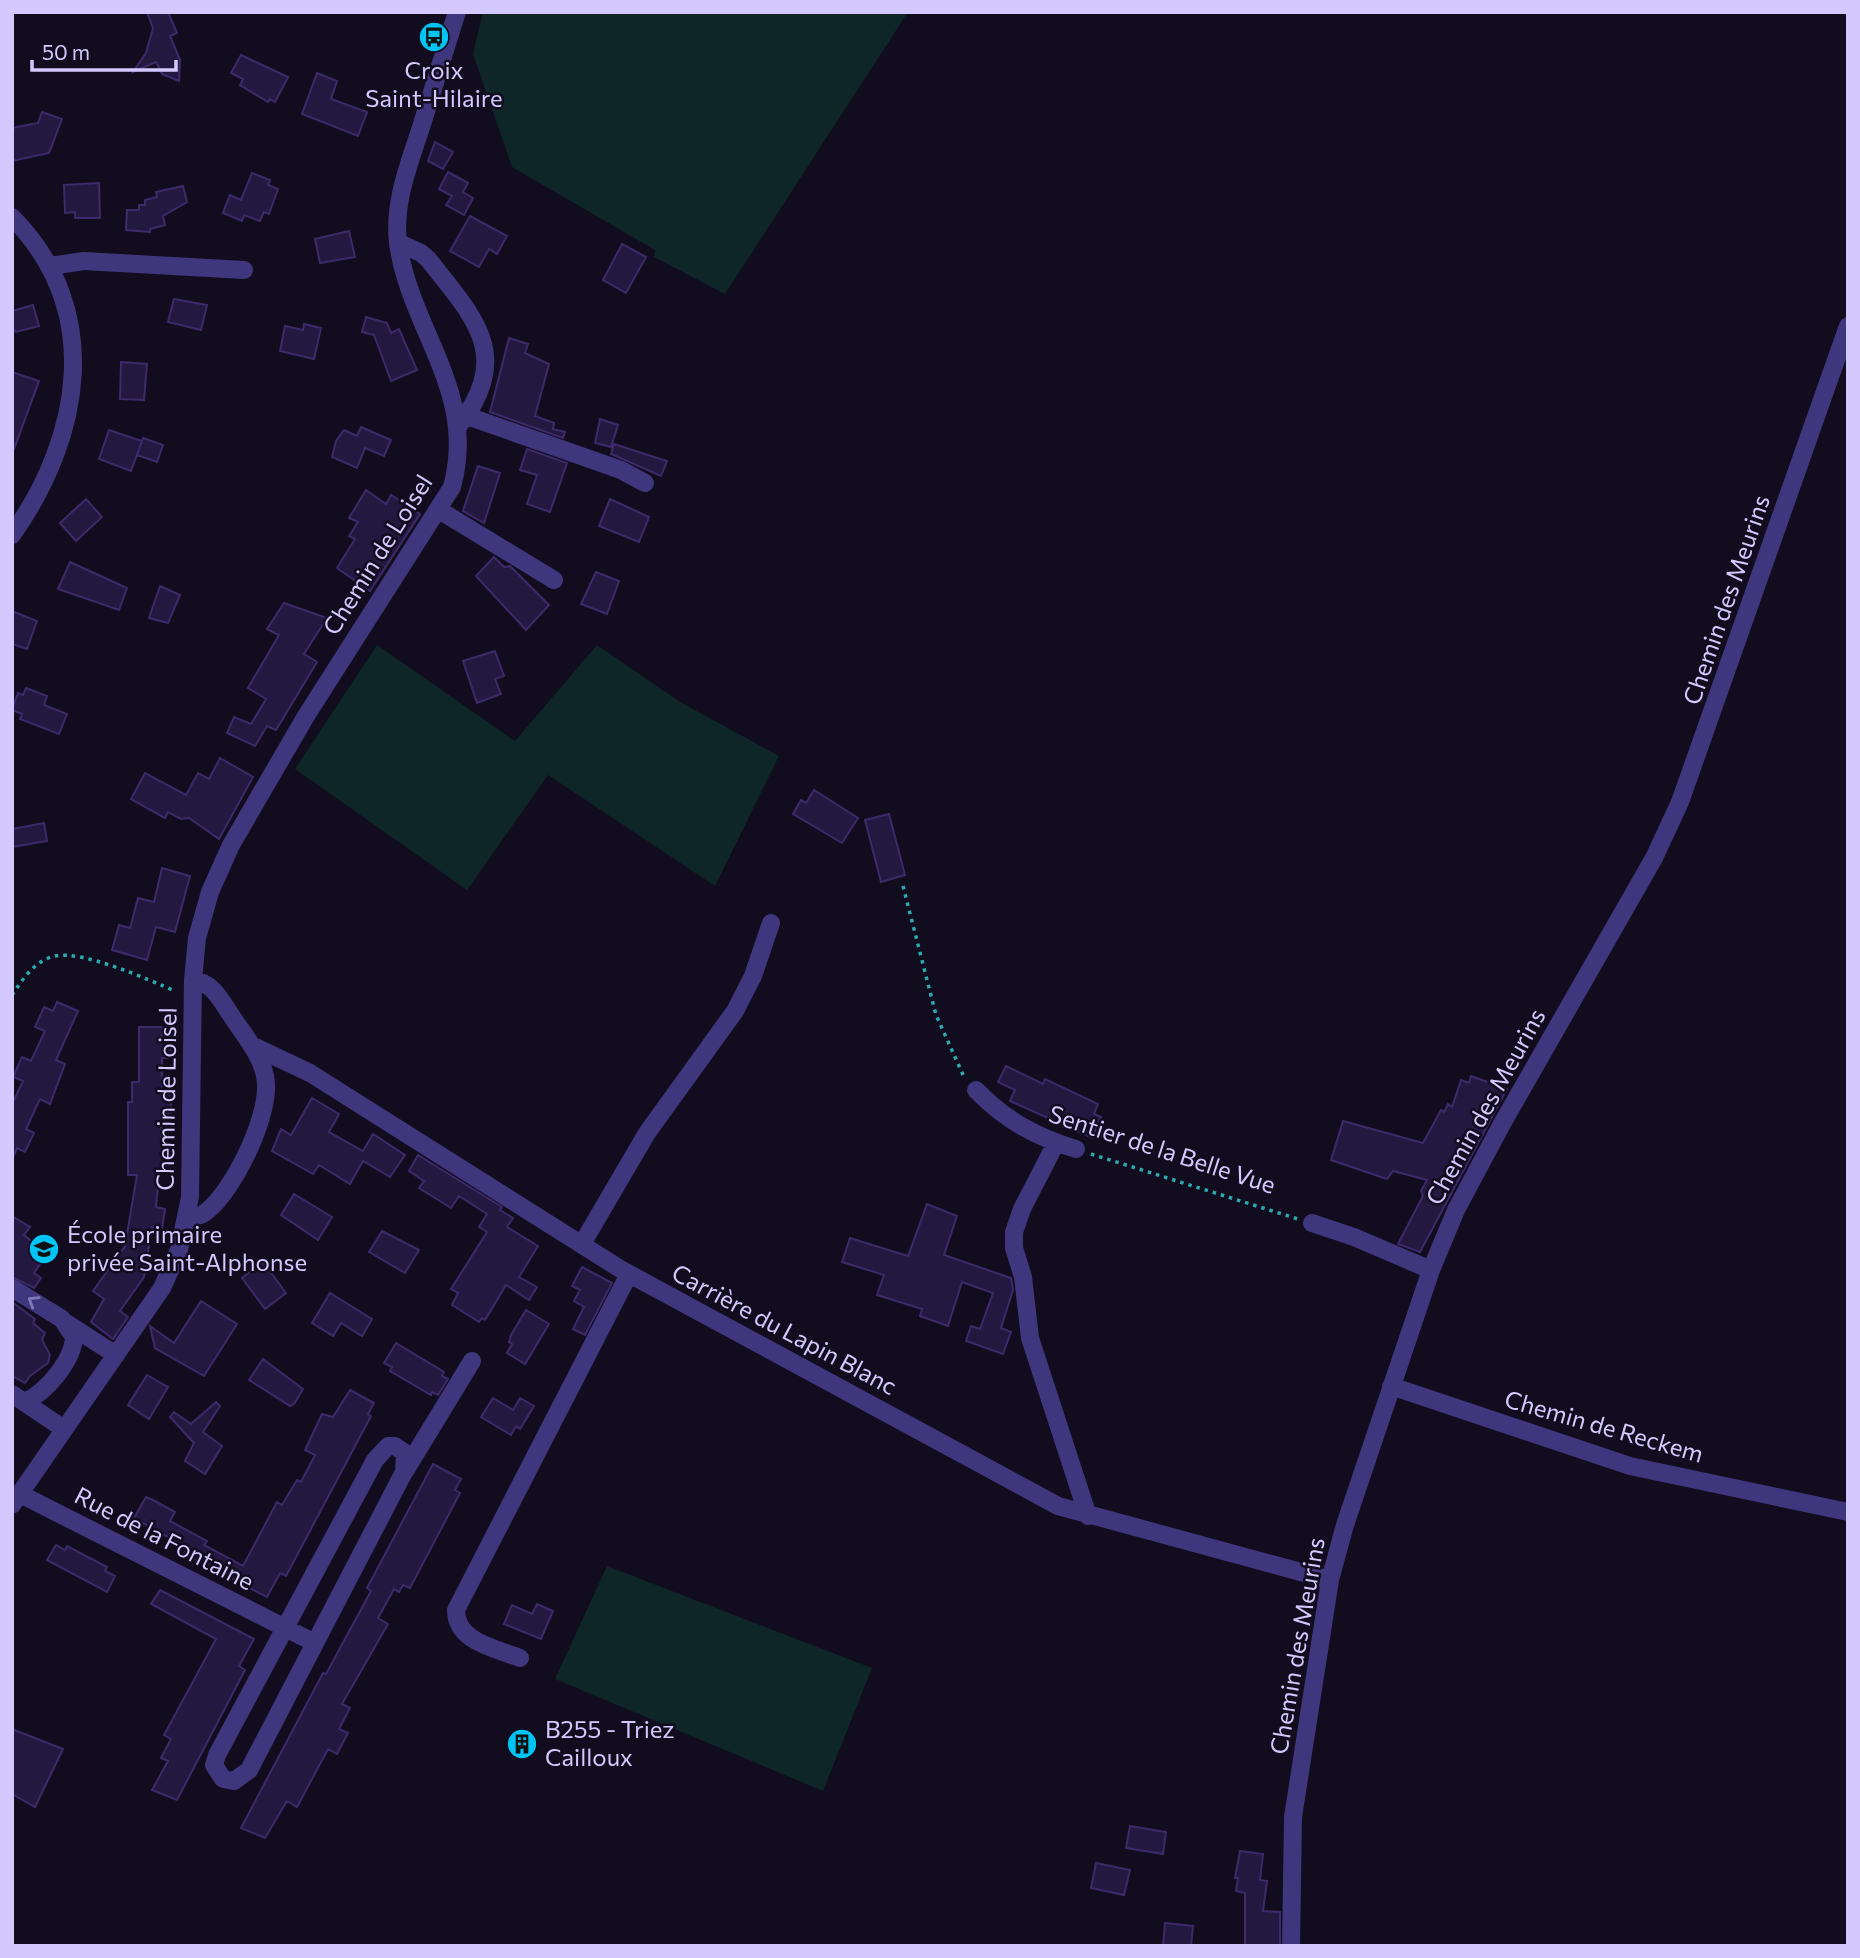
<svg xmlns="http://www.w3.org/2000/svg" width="1860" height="1958" font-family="Commissioner,sans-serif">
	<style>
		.green { fill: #0f2628 }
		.building { fill: #23183f; stroke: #3d2a6b; stroke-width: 2 }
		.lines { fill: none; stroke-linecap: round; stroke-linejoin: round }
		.path { stroke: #2daaaf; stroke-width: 3.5; stroke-dasharray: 3.5 5; stroke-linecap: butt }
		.minor { stroke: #40367d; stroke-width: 18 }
		.oneway { stroke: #8378b8 }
		.labels { text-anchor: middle; stroke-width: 5; stroke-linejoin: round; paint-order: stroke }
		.poi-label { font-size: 24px; fill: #d4c9ff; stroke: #110c1e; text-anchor: start }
		.street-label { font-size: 24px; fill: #d4c9ff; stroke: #110c1e }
	</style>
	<rect width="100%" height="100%" fill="#110c1e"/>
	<!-- green -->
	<path class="green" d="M483,12h425l-183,282 -71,-37 1,-7 -143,-83 -39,-113z
		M377,645l138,96 82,-96 83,57 99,54 -64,130 -167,-111 -81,115 -172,-121z
		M607,1566l265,102 -49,123 -268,-112z"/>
	<!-- building -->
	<path class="building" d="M147,12h21l9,21 -7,3 10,24 -1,21 -17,-7 -6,-12 -23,10 13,-19 7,-25z
		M241,55l47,22 -13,25 -5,-3 -2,3 -28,-17 3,-6 -12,-6z
		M317,73l20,8 -6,18 36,13 -9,24 -56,-22z
		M42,112l20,7 -13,34 -37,8v-33l26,-5z
		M435,142l18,10 -10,17 -15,-8z
		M448,172l20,11 -5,9 10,6 -9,17 -18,-10 6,-9 -13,-7z
		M252,173l18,7 -2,5 10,4 -9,25 -5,-2 -4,9 -16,-6 -2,6 -19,-8 7,-18 11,5z
		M99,183l1,35h-25v-6l-10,1 -1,-28z
		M183,186l4,16 -24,14 2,9 -15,4v3l-24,-2 1,-20h12v-5h6v-5l12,-3 -1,-5z
		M470,216l37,20 -10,18 -8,-5 -10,18 -29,-16z
		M349,231l6,26 -35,6 -5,-24z
		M622,244l24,13 -20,36 -23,-13z
		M174,299l33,6 -6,25 -33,-8z
		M33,305l6,21 -23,6 -4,-4v-17z
		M366,317l21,6 4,10 8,-4 18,41 -26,11 -17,-46 -12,-3z
		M304,324l17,4 -7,31 -34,-8 5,-25 18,4z
		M509,338l19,6 -3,9 24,11 -14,52 19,7 -1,6 12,3 -2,6 -73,-26z
		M121,362l26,2 -3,36 -24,-1z
		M12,372l27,9 -25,68 -2,-1z
		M600,419l18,6 -7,22 -16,-4z
		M361,427l30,13 -7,16 -19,-8 -8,20 -25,-11 4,-16 8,-11 13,6z
		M109,430l33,11 -11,30 -32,-12z
		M143,438l20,7 -6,17 -20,-7z
		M614,444l53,17 -6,15 -50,-22z
		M527,449l40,14 -17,49 -23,-8 10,-29 -17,-5z
		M478,466l22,7 -16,50 -21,-12z
		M366,490l20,14 5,-9 29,19 -50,77 -33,-23 18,-29 -6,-3 9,-14 -9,-4z
		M86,499l16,18 -26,24 -16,-18z
		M610,499l39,18 -10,25 -40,-16z
		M494,557l10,10 6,-1 39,39 -23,25 -50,-54z
		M70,562l57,26 -8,22 -61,-21z
		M596,572l23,9 -12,33 -26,-10z
		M160,586l20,9 -12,28 -19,-5z
		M284,603l43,15 -23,36 13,8 -41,68 -9,-4 -12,20 -28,-13 7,-16 17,7 15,-25 -18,-11 31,-53 -12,-6z
		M12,611l25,10 -10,28 -15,-5z
		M495,651l9,25 -9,3 6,15 -24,9 -14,-42z
		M26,688l21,8 -3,9 23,9 -8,20 -39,-15 2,-5 -10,-4 6,-17 5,2z
		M220,758l33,19 -34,62 -30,-21 -8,1 -13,-7 -3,6 -34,-19 14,-26 41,22 12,-22 11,6z
		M814,790l44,28 -16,25 -49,-29 8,-14 5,3z
		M889,814l16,61 -24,7 -16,-62z
		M44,823l3,18 -35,6v-18z
		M162,868l28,8 -15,56 -19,-5 -9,33 -35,-10 7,-25 11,3 8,-30 16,4z
		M57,1002l21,9 -22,49 9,4 -15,40 -10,-5 -14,30 8,4 -9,19 -8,-4 -5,12v-56l11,-23 -10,-4 9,-20 9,4 14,-30 -10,-4 9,-20 9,4z
		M139,1027h23v11l10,1v19h-10v35h9v20h-10v33h9v20h-10l-4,41 9,2 -3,20 -10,-2 -8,50 -24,34 8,6 -15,22 -22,-17 13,-23 -11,-8 32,-45 12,-71h-9v-73h4v-20h7z
		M1006,1066l37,18 2,-5 53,25 -4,10 7,3 -9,21 -82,-37 5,-11 -17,-8z
		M1471,1076l36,13 -87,163 -22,-8 25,-48 -2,-5 6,-11 -34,-9 -6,8 -56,-19 12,-39 80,22 18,-33 3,2 4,-8 4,3 9,-27 8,3z
		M312,1098l27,16 -10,18 34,19 10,-17 32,21 -15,22 -27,-16 -13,23 -31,-19 -6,9 -41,-23 9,-22 10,6z
		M418,1155l84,52 -2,3 13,8 -6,9 31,19 -19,31 18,10 -8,13 -23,-15 -21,35 -3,-2 -3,4 -27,-17 6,-12 -7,-4 36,-57 -8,-5 8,-13 -28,-18 -8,12 -32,-20 5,-7 -15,-10z
		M294,1194l38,23 -14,23 -37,-25z
		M927,1204l30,12 -13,39 67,23 2,12 -12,38 10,4 -8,22 -37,-13 5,-15 9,3 13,-36 -31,-11 -14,44 -28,-10 2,-7 -45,-14 7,-20 -42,-13 8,-24 58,18z
		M12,1216l18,11 -6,8 23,19 -13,19 7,5 -7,10 -22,-11z
		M382,1231l37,19 -14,23 -36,-21z
		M263,1262l23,31 -21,16 -23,-31z
		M582,1267l30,16 -27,52 -12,-6 11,-22 -10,-6 6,-11 -8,-4z
		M330,1293l42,26 -10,17 -21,-13 -8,13 -21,-13z
		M201,1301l36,23 -33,52 -49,-28 -5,-22 24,17z
		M12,1302l23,17 -2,4 12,10 -3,7 8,15 -2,8 -18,13 -5,7 -13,-7z
		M526,1310l23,14 -24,40 -18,-11 5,-9 -3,-2 2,-7z
		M396,1343l48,29 -2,4 6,3 -10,16 -6,-3 -1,3 -41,-24 2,-4 -8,-4z
		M263,1359l40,30 -9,15 -4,2 -41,-26z
		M147,1375l21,12 -19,32 -21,-14z
		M350,1390l24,13 -6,11 3,2 -85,160 -6,-3 -13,24 -83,-43 3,-6 -53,-30 12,-21 7,3 22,12 -5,9 37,20 -3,4 39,21 34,-64 5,3 15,-25 4,2 14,-27 -10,-5 17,-36 11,3z
		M493,1398l20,12 7,-12 14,8 -14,23 -4,-3 -5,9 -30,-18z
		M216,1402l4,4 -17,26 19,14 -17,28 -20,-13 9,-18 -24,-26 4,-5 17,12z
		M433,1464l28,15 -6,11 5,3 -50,95 -7,-3 -4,7 -5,-3 -16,29 10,6 -46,80 8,4 -11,21 9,4 -11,21 -9,-5 -31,58 -10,-6 -22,37 -24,-10 82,-155 3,1 45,-83 -4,-3z
		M56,1545l9,5 2,-4 40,21 -2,4 10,5 -8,16 -60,-32z
		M160,1590l94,49 -15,27 6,4 -68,130 -25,-10 16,-29 -7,-3 10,-19 -7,-4 52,-96 -65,-35z
		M537,1604l16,7 -12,28 -37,-15 8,-19 20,9z
		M12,1729l51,20 -28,58 -23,-13z
		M1130,1826l36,6 -3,22 -37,-6z
		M1240,1851l23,3 -3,26 7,1 -4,30 17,1v34h-35v-53l-9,-2 2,-13h-3z
		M1096,1863l34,7 -6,25 -33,-7z
		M1165,1923l28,3 -2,20h-28z"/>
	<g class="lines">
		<!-- path -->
		<path class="path" d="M903,886l33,129 28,62
			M12,995c11,-16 23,-35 43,-39 28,-6 94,24 120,35
			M1091,1154l207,65"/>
		<!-- minor -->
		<path class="minor" d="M12,217c92,93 70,219 0,318
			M399,243l22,10 7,6c47,60 86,96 29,169
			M50,266l34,-5 160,9
			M467,416l154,54 24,13
			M439,510l115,70
			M251,1045l59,28 312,197 436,236 272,74
			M976,1090c29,30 60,47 100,59
			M1056,1143l-34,66 -8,23v16l9,29 7,61 58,178
			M187,1218c7,-1 15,-2 20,-7 27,-21 66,-100 58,-135 -4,-22 -22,-42 -34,-61 -11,-16 -18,-32 -38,-35
			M1312,1223l42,14 77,33
			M582,1244l65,-111 88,-122 18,-35 18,-53
			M12,1288l50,31 12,18c-1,24 -28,55 -49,65
			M68,1324l48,31
			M1391,1386l239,80 218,46
			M12,1394l52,35
			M388,1446h7l10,7 -1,19 -155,298 -15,11 -11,-2 -9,-14 3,-10 158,-295z
			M405,1471l67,-110
			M20,1494l295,149
			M12,1505l150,-217 17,-38 11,-53 3,-217 4,-42 13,-46 21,-47 75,-129 146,-229c26,-95 -42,-157 -54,-244 -5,-41 12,-81 24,-119 12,-37 23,-75 35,-112
			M520,1658c-25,-10 -64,-16 -64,-48l173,-336
			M1291,1946l2,-129 37,-237 15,-55 86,-255 25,-60 47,-88 151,-264 26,-56 168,-476"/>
	</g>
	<!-- one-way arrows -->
	<defs><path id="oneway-chevron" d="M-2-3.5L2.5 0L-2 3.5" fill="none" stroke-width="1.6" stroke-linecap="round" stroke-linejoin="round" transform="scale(1.75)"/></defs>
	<use class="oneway" href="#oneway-chevron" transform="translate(33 1301) rotate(-148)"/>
	<!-- icons -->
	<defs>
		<g id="bus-disc" transform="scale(1.575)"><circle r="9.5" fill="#00c4f4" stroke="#110c1e"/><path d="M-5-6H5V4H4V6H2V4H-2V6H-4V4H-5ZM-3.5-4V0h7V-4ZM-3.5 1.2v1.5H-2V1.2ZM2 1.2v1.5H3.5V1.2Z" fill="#111"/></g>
		<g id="school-disc" transform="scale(1.575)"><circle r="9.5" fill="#00c4f4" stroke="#110c1e"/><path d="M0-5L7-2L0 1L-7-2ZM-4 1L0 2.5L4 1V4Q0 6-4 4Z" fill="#111"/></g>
		<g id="building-disc" transform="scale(1.575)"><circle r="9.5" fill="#00c4f4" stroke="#110c1e"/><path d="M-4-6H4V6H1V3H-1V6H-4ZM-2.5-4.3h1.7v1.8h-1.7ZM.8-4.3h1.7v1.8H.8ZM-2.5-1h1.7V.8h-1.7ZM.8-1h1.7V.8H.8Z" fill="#111"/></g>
	</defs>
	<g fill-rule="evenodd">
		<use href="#bus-disc" x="434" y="37"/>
		<use href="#school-disc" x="44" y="1249"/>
		<use href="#building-disc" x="522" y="1744"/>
	</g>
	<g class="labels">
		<!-- poi labels -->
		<g class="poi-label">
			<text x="434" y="79" text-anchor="middle">Croix<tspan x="434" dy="28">Saint-Hilaire</tspan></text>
			<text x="67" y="1243">École primaire<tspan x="67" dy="28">privée Saint-Alphonse</tspan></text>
			<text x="545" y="1738">B255 - Triez<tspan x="545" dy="28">Cailloux</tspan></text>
		</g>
		<!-- street labels -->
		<g class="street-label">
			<text transform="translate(378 555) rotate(-58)" y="8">Chemin de Loisel</text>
			<text transform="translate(1727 600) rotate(-71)" y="8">Chemin des Meurins</text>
			<text transform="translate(167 1099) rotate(-89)" y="8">Chemin de Loisel</text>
			<text transform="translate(1486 1107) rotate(-61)" y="8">Chemin des Meurins</text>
			<text transform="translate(1162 1150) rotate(18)" y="8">Sentier de la Belle Vue</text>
			<text transform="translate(784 1330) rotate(28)" y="8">Carrière du Lapin Blanc</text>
			<text transform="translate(1604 1427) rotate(16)" y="8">Chemin de Reckem</text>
			<text transform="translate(164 1539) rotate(27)" y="8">Rue de la Fontaine</text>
			<text transform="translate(1298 1646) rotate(-80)" y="8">Chemin des Meurins</text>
		</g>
	</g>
	<!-- border -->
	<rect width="1860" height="1958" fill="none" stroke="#d4c9ff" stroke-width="28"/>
	<!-- scale -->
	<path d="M32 60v10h144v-10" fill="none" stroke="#d4c9ff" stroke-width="3.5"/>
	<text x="42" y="60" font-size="21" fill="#d4c9ff" stroke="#110c1e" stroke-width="5" paint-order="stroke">50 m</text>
</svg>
